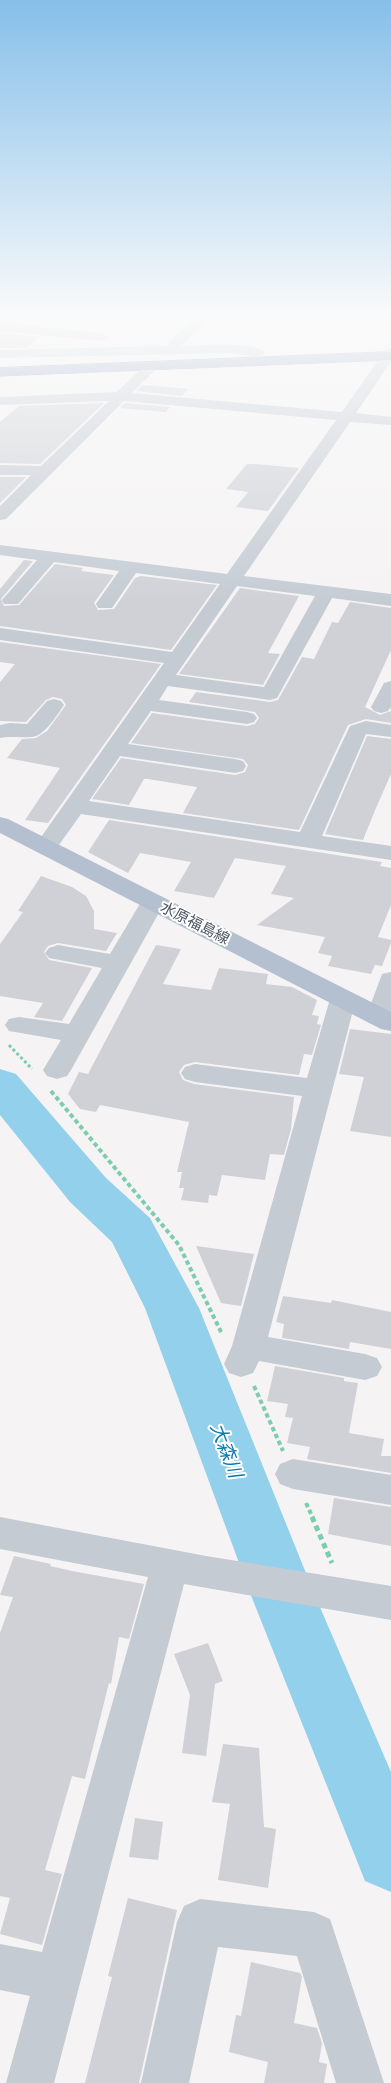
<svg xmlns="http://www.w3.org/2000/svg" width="391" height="2083" font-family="'Varela Round','Noto Sans JP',sans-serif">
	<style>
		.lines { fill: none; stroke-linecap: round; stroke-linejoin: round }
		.river { fill: #93d0eb; fill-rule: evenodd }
		.building { fill: #d0d1d7 }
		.highway-casing { stroke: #788bab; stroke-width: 1 }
		.path-far2 { stroke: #7ccdae; stroke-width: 3; stroke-dasharray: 3 2.5; stroke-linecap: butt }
		.path-far1 { stroke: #7ccdae; stroke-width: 4; stroke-dasharray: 4.5 3; stroke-linecap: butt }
		.path { stroke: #7ccdae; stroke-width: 5; stroke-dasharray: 5.5 4; stroke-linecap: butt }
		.minor { fill: #c4cbd3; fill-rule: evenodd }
		.major { fill: #b4bfd0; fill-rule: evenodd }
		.highway { fill: #8da0bf; fill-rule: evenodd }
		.labels { text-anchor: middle; stroke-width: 4; stroke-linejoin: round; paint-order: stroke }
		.street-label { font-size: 15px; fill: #4b5460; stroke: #fff }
		.near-water-label { font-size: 19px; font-style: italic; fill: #107cad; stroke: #fff }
	</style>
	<rect width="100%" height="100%" fill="#f5f3f3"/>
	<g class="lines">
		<!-- river -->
		<path class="river" d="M0,1069l16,5 90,104 44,40 49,90 117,290 75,174v120l-26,-11 -113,-283 -107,-290 -33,-66 -42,-40 -70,-87z"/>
	</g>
	<!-- building -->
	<path class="building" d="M0,333l39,4 -13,11h-26z
		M143,385l45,4 -6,7 -46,-5z
		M104,403l-64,61 -40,-1v-41l19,-16z
		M125,403l45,4 -4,5 -46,-4z
		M247,464h9l43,4 -31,43 -32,-4 12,-15 -22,-3z
		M0,477h26l-26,26z
		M24,560l9,1 -32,38 3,7 15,-1 36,-41 28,4 -2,3 33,4 -20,28 4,7 16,-1 21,-31 6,-2 76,9 -46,65 -171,-24v-37z
		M240,588l59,8 -31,57 12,1 -17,31 -84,-11z
		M350,602l41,6v42l-26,57 15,8 11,-4v12l-25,-4 -18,6 -49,105 -116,-17 14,-26 -49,-8h-4l-15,26 -37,-6 29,-41 114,17 10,-3 3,-7 -5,-6 -112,-16 21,-30 95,13 8,-2 4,-6 -4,-6 -66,-10 7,-10 74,10 8,-2 24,-43 12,2 18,-37 6,1z
		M0,642l161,22 -113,159 -23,-3 35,-52 -53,-10 15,-19 14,-1 11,-7 19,-26 -4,-6 -9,-2 -7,3 -20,22 -26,-1v-39l15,-18 -15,-2z
		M367,736l24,3v35l-15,34 -13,32 -38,-6z
		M109,820l273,42 -2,4 11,2v37l-13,32 13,3v3l-9,23 -7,-1 -4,9 -43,-8 4,-10 -14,-3 7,-16 -68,-12 37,-27 -23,-4 15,-28 -51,-8 -21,40 -40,-7 17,-29 -51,-9 -12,20 -40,-21z
		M41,876l31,11 14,9 8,15v18l23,4 -11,18 -48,-8 -10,3 -4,6 5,8 43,8 -30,53 -28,-4 9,-14 -43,-7v-52l23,-32 -5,-1z
		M156,945l25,4 -18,35 48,6 8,-22 49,6 -2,10 26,3 25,13 -5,15 7,1 -2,8 4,1 -9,30 -8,-1 -5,21 -104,-13 -11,3 -5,7 4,8 11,4 100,13 -3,32 -7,26 -14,-1 -5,26 -43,-5 -5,21 -8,-1 -1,8 -27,-3 3,-12h-5l3,-16h-5l12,-50 -89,-17 -4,7 -16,-3 -12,-15 11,-22 9,2z
		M350,1029l41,5v103l-41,-6 14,-54 -25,-3z
		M196,1246l58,8 -13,52 -20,-3z
		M283,1296l48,7 1,-3 59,12v37l-41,-7 -1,7 -67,-11 2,-14 -8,-2z
		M275,1366l69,12v3l14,2 -9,50 35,6 -3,17h10v17l-84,-14 3,-12 -23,-4 6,-25 -8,-1 3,-13 -21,-3z
		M334,1498l57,9v39l-63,-12z
		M14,1556l37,8 -1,2 22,5 72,13 -15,55 -10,-2 -8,47 -2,-1 -24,96 -13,-3 -27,94 17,4 -20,71 -42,-11 10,-36 -10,-2v-263l13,-36 -13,-2z
		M208,1643l15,38 -8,3 -9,72 -24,-3 8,-58 -16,-41z
		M223,1744l36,4 5,79 12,2 -8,59 -50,-8 12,-76 -18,-2z
		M135,1818l28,4 -5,38 -29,-3z
		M128,1898l49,12 -38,173h-54l27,-106 -4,-1z
		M251,1962l49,11 2,4 -8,46 23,5 5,15 -3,19 8,2 -3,19h-60l4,-21 -39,-10 7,-37 5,1z"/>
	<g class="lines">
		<!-- highway casing -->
		<g class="highway-casing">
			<path id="highway" d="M391,352v8l-391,16v-8z"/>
		</g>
		<!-- path-far2 -->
		<path class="path-far2" d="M9,1045l23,24"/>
		<!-- path-far1 -->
		<path class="path-far1" d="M51,1091l128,154 43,89
			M254,1386l29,65
			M306,1503l7,15"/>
		<!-- path -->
		<path class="path" d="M312,1517l20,46"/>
		<!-- minor -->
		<path class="minor" d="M199,315h13l-31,31c17,0 73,-6 84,7l-7,4 -26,-4 -232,5v-8l167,-4 3,-6z
			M0,323l101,10 7,4 -7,4 -101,-10z
			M391,348v14l-35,51 35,4v8l-41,-3 -106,154 147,18v12l-59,-8 -55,100 -7,2 -102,-14 -9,14 88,12 7,2 3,4 -3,4 -7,2 -96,-13 -23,33 107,15 8,2 3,5 -3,5 -8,2 -115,-17 -31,45 211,31 50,-106 16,-5 25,4v12l-25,-3 -44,102 69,10v14l-310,-46 -27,38 -8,2 -8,-2 -4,-5 130,-184 -164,-23v-12l172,24 48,-68 -84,-11 -24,35h-14l-2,-4 23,-33 -65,-9 -36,42h-14l-2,-4 35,-40 -37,-5v-10l227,29 109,-154 -212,-19 -118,118 -6,1v-14l31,-31h-31v-10l41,1 68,-65 -109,4v-8l117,-5 26,-25 5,-1 7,4 -23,23 210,19 44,-63zM237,586l78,10 -51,91 -88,-12z
			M391,681v26l-3,4 -7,2 -7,-2 -3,-4 13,-24z
			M54,699l7,2 3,4c-7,10 -20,32 -33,32 -11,1 -20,-1 -31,1v-13l10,-2 17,1 20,-23z
			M153,895l9,2 3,5 -94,168 -4,6 -10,3 -10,-3 -4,-6 18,-30 -52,-9 -4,-6 4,-6 10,-2 50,7 33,-56 -53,-10 -4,-5 4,-5 9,-3 52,9 34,-57z
			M391,972v47l-2,4 -10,2 -10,-2 -3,-6 16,-43z
			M343,991l9,2 4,6 -88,338 97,17 12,4 5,9 -5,9 -12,4 -106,-19 -6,12 -12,4 -12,-4 -5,-9 8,-18 70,-250 -107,-14 -10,-3 -4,-6 4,-6 10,-3 112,14 23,-79 4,-6z
			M293,1459l98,16v30l-98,-16 -13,-5 -5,-10 5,-10z
			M0,1517l206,39 185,30v34l-207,-36 -130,499h-48l24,-87 -30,-6v-46l42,8 106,-375 -148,-28z
			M200,1899l114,13 16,7 54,164h-48l-39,-127 -79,-9 -29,136h-48l36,-161 7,-16z"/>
		<!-- major -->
		<path class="major" d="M0,817l8,2 383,193v19l-10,-2 -381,-196z"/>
		<!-- highway -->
		<use href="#highway" class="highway"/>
	</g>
	<!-- sky -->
	<linearGradient id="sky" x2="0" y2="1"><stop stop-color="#86bfe9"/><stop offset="0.52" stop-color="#fafafa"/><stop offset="1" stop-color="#fafafa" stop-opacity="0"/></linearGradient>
	<rect width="391" height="606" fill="url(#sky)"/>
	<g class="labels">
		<!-- street labels -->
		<g class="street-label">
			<text transform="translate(195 923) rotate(27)" y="5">水原福島線</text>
		</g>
		<!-- near-water labels -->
		<g class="near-water-label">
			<text transform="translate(227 1450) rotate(69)" y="7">大森川</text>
		</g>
	</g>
</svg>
